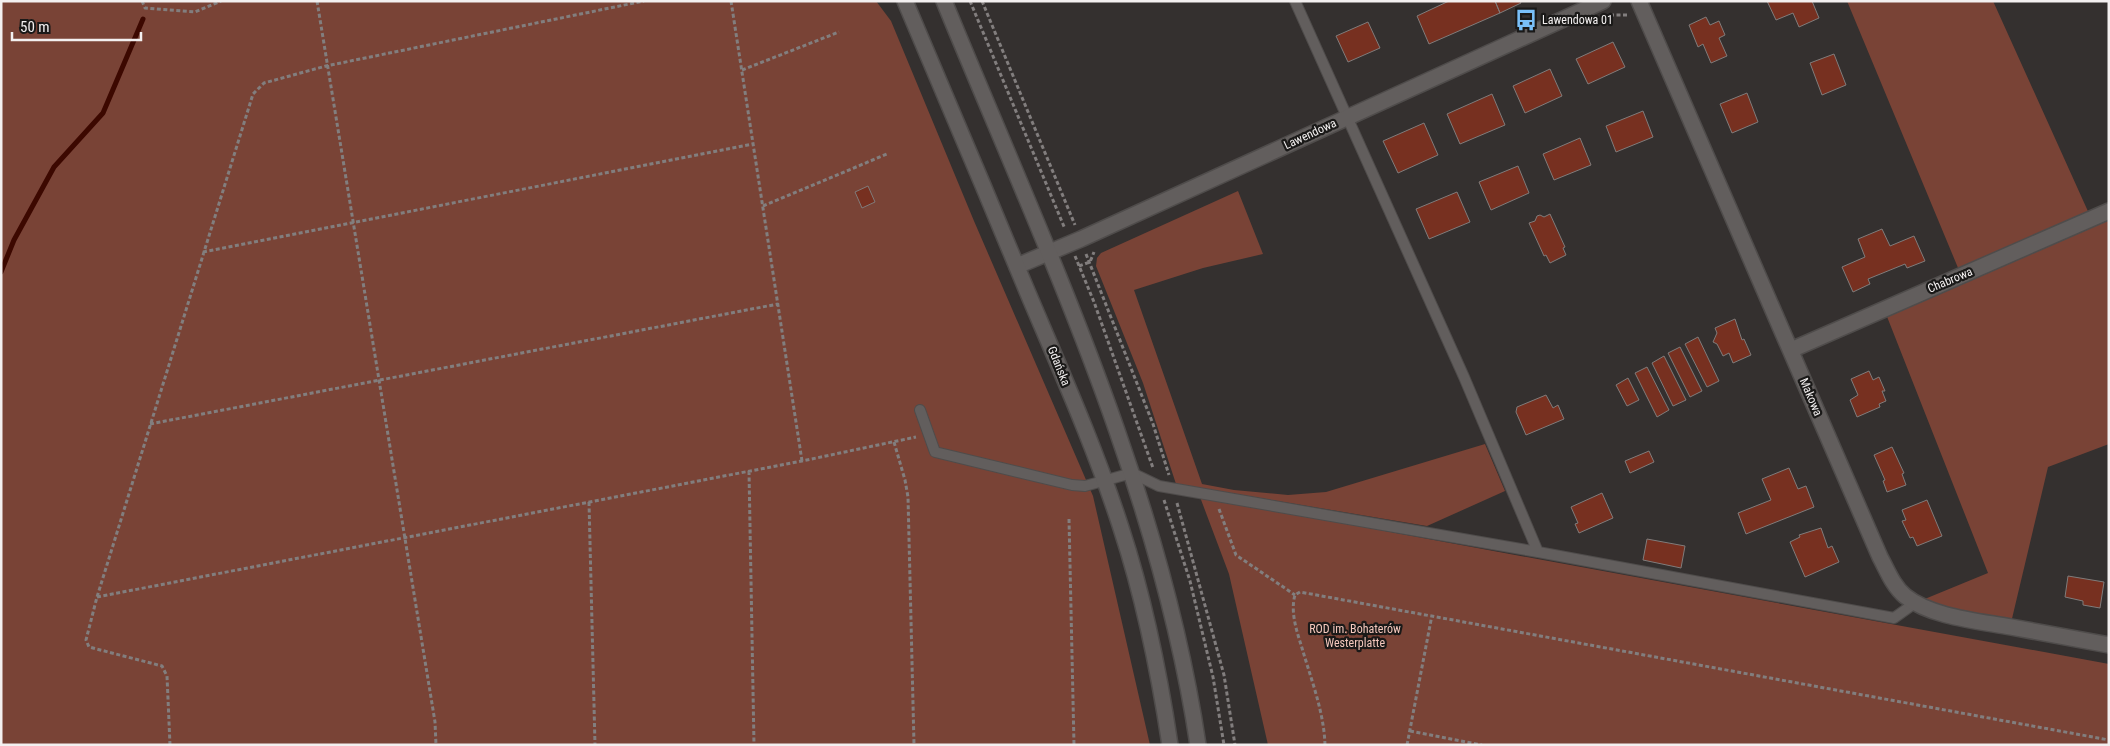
<svg xmlns="http://www.w3.org/2000/svg" width="2110" height="746" font-family="'Roboto Condensed',sans-serif">
	<style>
		.green { fill: #794336 }
		.lines { fill: none; stroke-linecap: round; stroke-linejoin: round }
		.stream { stroke: #3c0800; stroke-width: 5 }
		.building { fill: #773020; stroke: #807c7b }
		.service-casing { stroke: #4f4c4b; stroke-width: 12 }
		.minor-casing { stroke: #4f4c4b; stroke-width: 18 }
		.tertiary-casing { stroke: #4f4c4b; stroke-width: 18 }
		.secondary-casing { stroke: #4f4c4b; stroke-width: 18 }
		.path { stroke: #827e7e; stroke-width: 3; stroke-dasharray: 4 2.5; stroke-linecap: butt }
		.service { stroke: #625e5d; stroke-width: 10 }
		.minor { stroke: #625e5d; stroke-width: 15 }
		.tertiary { stroke: #625e5d; stroke-width: 15 }
		.secondary { stroke: #625e5d; stroke-width: 15 }
		.labels { text-anchor: middle; stroke-width: 4.5; stroke-linejoin: round; paint-order: stroke }
		.poi-label { font-size: 12px; fill: #f3f0f0; stroke: #1a1918; text-anchor: start }
		.street-label { font-size: 12px; fill: #f3f0f0; stroke: #1a1918 }
		.park-label { font-size: 12px; fill: #f6c9be; stroke: #1a1918 }
	</style>
	<rect width="100%" height="100%" fill="#34302f"/>
	<!-- green -->
	<path class="green" d="M1,1h875l15,20 83,200 119,275 57,249h-1149z
		M1847,1h146l98,217 18,-7v233l-61,23 -38,160 -95,-24 73,-30 -104,-264 77,-34z
		M1238,191l25,63 -60,14 -69,22 68,194 32,6 54,5 38,-3 159,-48 20,47 -78,35 -251,-42 -33,-101 -47,-117 1,-8 4,-5z
		M1200,497l909,167v81h-841l-39,-171z"/>
	<g class="lines">
		<!-- stream -->
		<path class="stream" d="M1,272l13,-32 40,-73 49,-54 40,-94"/>
	</g>
	<!-- building -->
	<path class="building" d="M1449,1h46l5,12 -71,31 -12,-28z
		M1495,1h25l1,2 -21,10z
		M1767,1h45l7,17 -20,9 -6,-14 -17,7z
		M1706,17l4,8 9,-4 6,14 -6,3 8,18 -16,7 -8,-19 -5,3 -9,-22z
		M1368,22l12,26 -32,14 -12,-26z
		M1613,42l12,25 -37,17 -12,-25z
		M1834,54l12,31 -24,10 -12,-32z
		M1550,69l12,27 -37,17 -12,-27z
		M1747,93l11,29 -26,11 -12,-29z
		M1492,94l13,31 -45,19 -13,-30z
		M1643,111l10,26 -37,15 -10,-26z
		M1424,123l14,32 -40,18 -15,-32z
		M1580,138l11,27 -37,15 -11,-26z
		M1518,166l11,27 -38,17 -12,-28z
		M868,186l7,16 -13,6 -7,-16z
		M1457,192l13,30 -41,17 -13,-30z
		M1550,214l15,33 -2,1 3,7 -16,8 -4,-8 -2,1 -15,-33 6,-2 2,-5 3,-1 4,2z
		M1882,229l8,17 24,-10 11,25 -18,7 -2,-4 -37,15 2,5 -17,8 -11,-25 23,-10 -7,-18z
		M1735,319l7,21 2,-1 7,16 -18,8 -4,-10 -6,3 -6,-12 -4,-2 4,-9 -2,-5z
		M1698,337l21,44 -12,6 -22,-43z
		M1680,347l22,44 -12,6 -22,-44z
		M1664,356l22,44 -13,6 -21,-43z
		M1647,367l22,43 -12,7 -22,-44z
		M1869,371l4,9 6,-3 6,14h-3l4,10 -7,3 1,3 -23,10 -7,-17 8,-5 -7,-16z
		M1628,378l11,22 -12,6 -11,-21z
		M1546,395l7,13 5,-3 6,14 -38,16 -10,-23 1,-5z
		M1892,447l12,26 -2,1 4,11 -19,7 -4,-11 2,-1 -11,-25z
		M1649,451l5,11 -24,11 -5,-12z
		M1789,468l9,21 8,-3 8,21 -68,27 -8,-21 33,-13 -9,-21z
		M1602,493l11,25 -34,15 -4,-9 3,-1 -7,-16z
		M1927,500l15,36 -25,10 -4,-9 -3,1 -8,-17 4,-1 -4,-10z
		M1821,528l7,20 4,-2 7,16 -34,15 -15,-35 10,-5 -1,-2z
		M1647,539l38,7 -4,22 -38,-8z
		M2068,576l36,6 -4,26 -17,-3v-4l-18,-4z"/>
	<g class="lines">
		<!-- service casing -->
		<g class="service-casing">
			<path id="service" d="M1295,1l169,376 74,175
				M920,410l15,42 137,33 13,1 47,-13 27,13 379,66 356,66 21,-15"/>
		</g>
		<!-- minor casing -->
		<g class="minor-casing">
			<path id="minor" d="M1639,1l241,556c7,13 13,29 25,39 26,21 73,25 106,31 32,6 65,12 98,18
				M1791,350l318,-139"/>
		</g>
		<!-- tertiary casing -->
		<g class="tertiary-casing">
			<path id="tertiary" d="M1017,266l64,-27 522,-238"/>
		</g>
		<!-- secondary casing -->
		<g class="secondary-casing">
			<path id="secondary" d="M905,1c41,97 82,193 122,290 33,78 68,156 94,237 23,70 38,144 49,217
				M944,1c99,242 215,483 254,744"/>
		</g>
		<!-- path -->
		<path class="path" d="M142,1l3,7 50,4 26,-11
			M317,1l118,721 1,23
			M731,1l71,460
			M970,1l95,228
			M982,1l93,224
			M1610,15h18
			M742,70l97,-38
			M763,206l124,-52
			M203,252l550,-108
			M1086,254l67,170 16,51
			M1075,256l19,46 59,166
			M1079,266l11,-4 4,-10
			M150,424l628,-120
			M894,442l11,38 3,17 6,248
			M749,471l5,274
			M1164,500l26,81 23,96 11,68
			M589,502l6,243
			M1177,503l47,172 11,70
			M1219,509l17,46 59,40
			M1069,519l5,226
			M97,597l705,-136 114,-24
			M1410,731l72,14
			M170,745l-3,-69 -5,-10 -73,-19 -3,-7 11,-43 156,-503 11,-11 62,-17 318,-65
			M1325,745c-1,-33 -14,-66 -23,-97 -5,-16 -12,-36 -7,-53l5,-3 809,148
			M1407,745l25,-130"/>
		<!-- service -->
		<use href="#service" class="service"/>
		<!-- minor -->
		<use href="#minor" class="minor"/>
		<!-- tertiary -->
		<use href="#tertiary" class="tertiary"/>
		<!-- secondary -->
		<use href="#secondary" class="secondary"/>
	</g>
	<!-- icons -->
	<defs>
		<g id="bus-bare" transform="scale(1.725)"><path d="M-5-6H5V4H4V6H2V4H-2V6H-4V4H-5ZM-3.5-4V0h7V-4ZM-3.5 1.2v1.5H-2V1.2ZM2 1.2v1.5H3.5V1.2Z" fill="#79bff8" stroke="#1a1918" stroke-width="2.5" paint-order="stroke"/></g>
	</defs>
	<g fill-rule="evenodd">
		<use href="#bus-bare" x="1526" y="20"/>
	</g>
	<g class="labels">
		<!-- poi labels -->
		<g class="poi-label">
			<text x="1542" y="24">Lawendowa 01</text>
		</g>
		<!-- street labels -->
		<g class="street-label">
			<text transform="translate(1310 134) rotate(-25)" y="4">Lawendowa</text>
			<text transform="translate(1950 280) rotate(-23)" y="4">Chabrowa</text>
			<text transform="translate(1059 366) rotate(68)" y="4">Gdańska</text>
			<text transform="translate(1811 397) rotate(67)" y="4">Makowa</text>
		</g>
		<!-- park labels -->
		<g class="park-label">
			<text x="1355" y="633">ROD im. Bohaterów<tspan x="1355" dy="14">Westerplatte</tspan></text>
		</g>
	</g>
	<!-- border -->
	<rect width="2110" height="746" fill="none" stroke="#f3f0f0" stroke-width="5"/>
	<!-- scale -->
	<path d="M12 32v8h129v-8" fill="none" stroke="#f3f0f0" stroke-width="2.5"/>
	<text x="20" y="32" font-size="15" fill="#f3f0f0" stroke="#1a1918" stroke-width="4" paint-order="stroke">50 m</text>
</svg>
